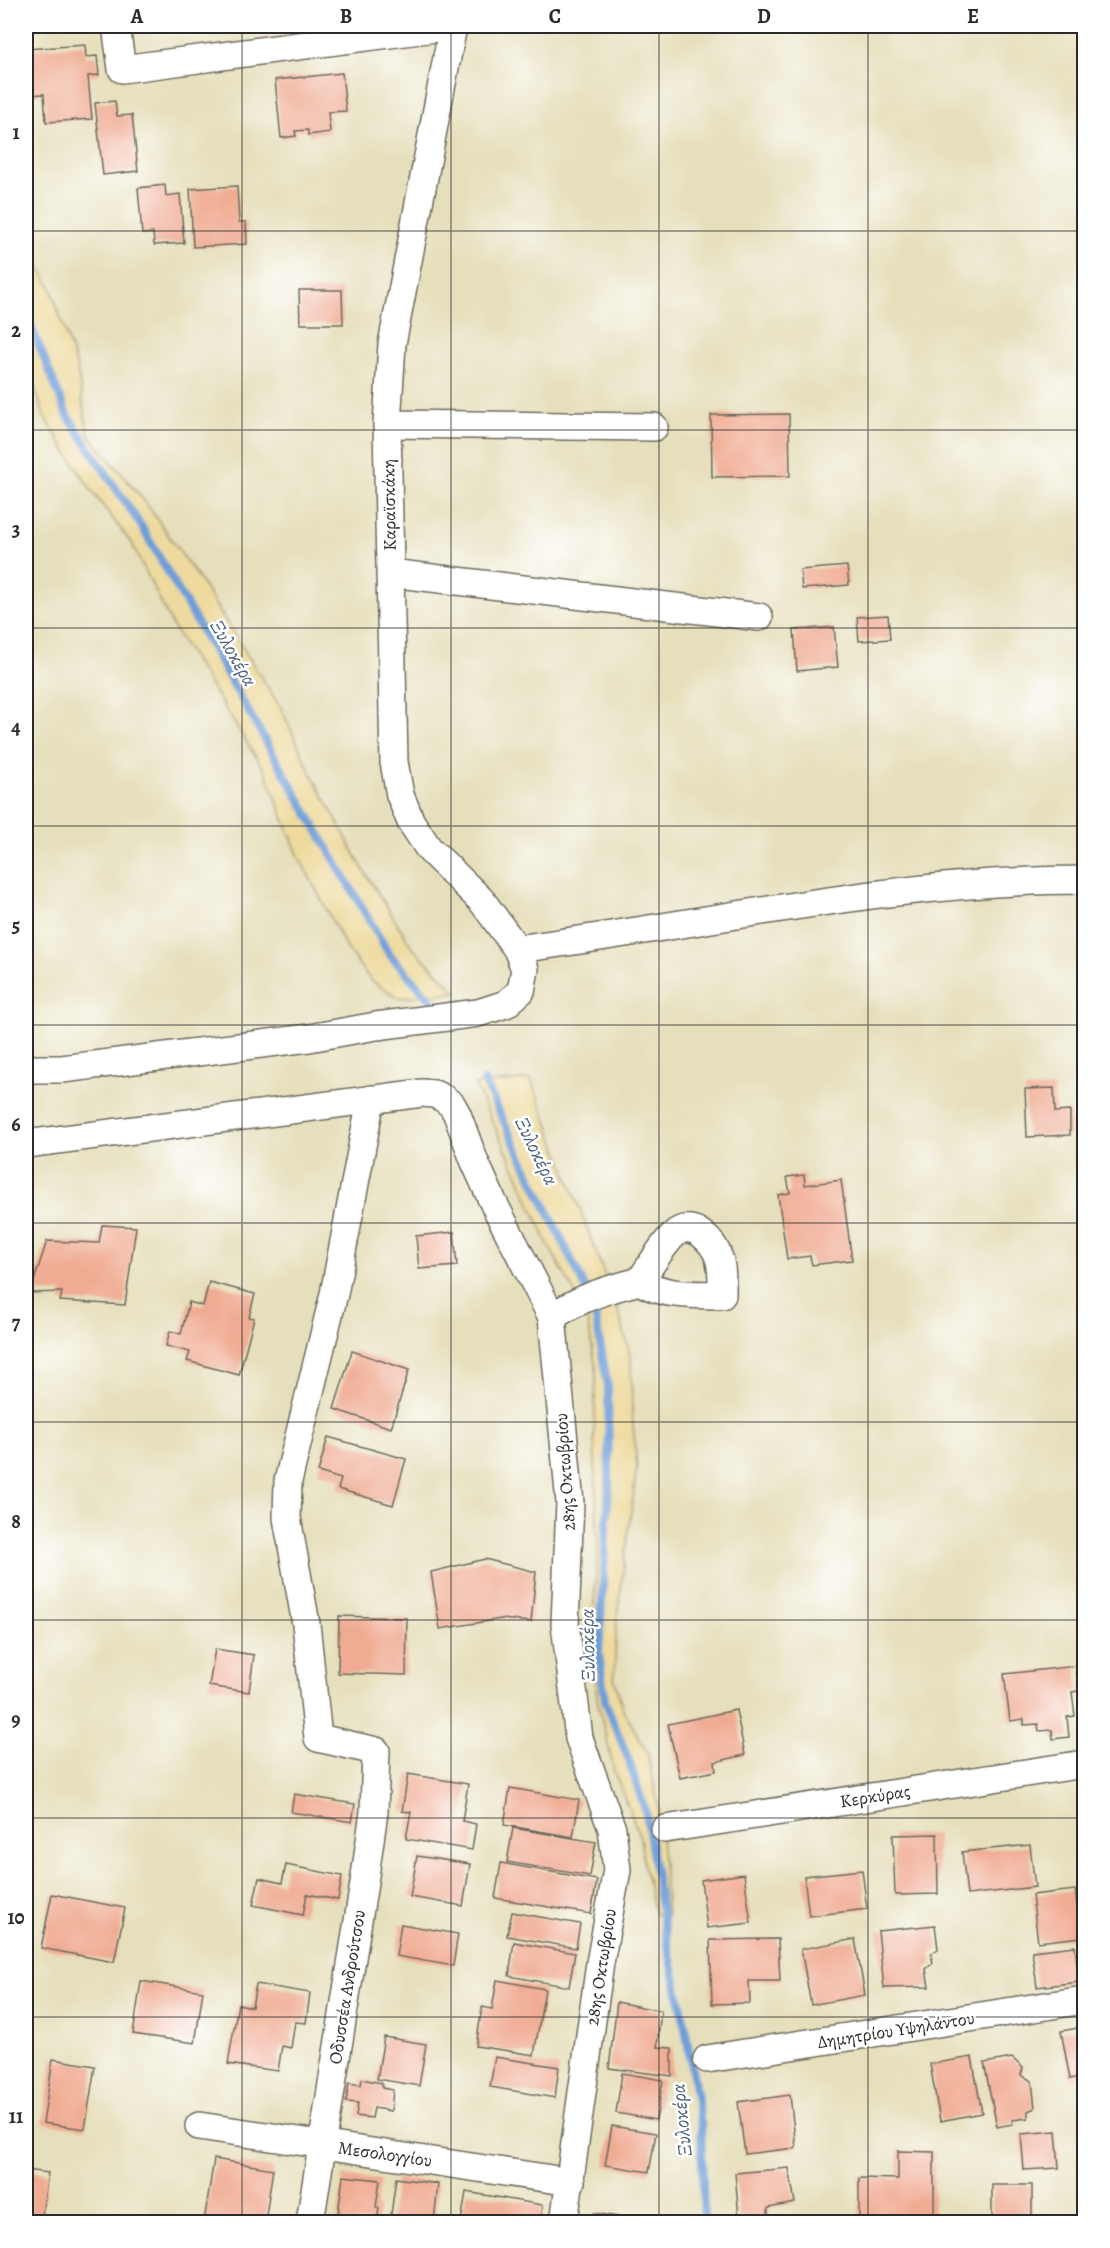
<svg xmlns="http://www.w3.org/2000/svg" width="1110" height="2248" font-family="Alegreya,serif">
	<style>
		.sand { fill: #eeda9e; stroke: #8c8264; stroke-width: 1.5 }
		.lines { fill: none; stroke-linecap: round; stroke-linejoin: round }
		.stream { stroke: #6e9ed8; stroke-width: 8 }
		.building { fill: #f0ac93 }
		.minor-casing { stroke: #6c6a5d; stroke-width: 30 }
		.minor { stroke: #fff; stroke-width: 27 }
		.grid { fill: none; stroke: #2b2b2b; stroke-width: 1.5; stroke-opacity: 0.55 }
		.labels { text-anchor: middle; stroke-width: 5; stroke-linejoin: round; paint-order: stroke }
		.street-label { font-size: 18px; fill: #2b2b2b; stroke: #fff }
		.water-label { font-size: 20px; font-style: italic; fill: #495f79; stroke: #fff }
		.neatline { fill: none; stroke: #2b2b2b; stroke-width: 2 }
		.grid-label { font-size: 20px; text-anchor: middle; font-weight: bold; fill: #2b2b2b }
	</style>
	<rect width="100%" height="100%" fill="#fff"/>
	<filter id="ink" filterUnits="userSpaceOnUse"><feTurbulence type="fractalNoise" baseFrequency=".0167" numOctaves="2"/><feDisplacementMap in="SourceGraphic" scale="12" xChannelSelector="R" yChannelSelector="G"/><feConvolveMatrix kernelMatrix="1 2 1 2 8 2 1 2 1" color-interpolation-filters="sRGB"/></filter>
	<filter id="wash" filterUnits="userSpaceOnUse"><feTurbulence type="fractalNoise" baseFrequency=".008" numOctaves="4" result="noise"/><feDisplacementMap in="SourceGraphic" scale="24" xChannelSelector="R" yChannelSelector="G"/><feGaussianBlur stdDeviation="1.35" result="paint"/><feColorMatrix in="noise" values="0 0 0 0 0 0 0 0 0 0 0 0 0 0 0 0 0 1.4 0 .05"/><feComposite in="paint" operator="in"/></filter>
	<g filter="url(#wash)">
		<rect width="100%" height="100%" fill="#e6dfbb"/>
		<!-- sand -->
		<path class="sand" d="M26,242l25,46 26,80 11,66 58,69 51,73 84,132 30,65 52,96 49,78 45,45 -58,6 -28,-17 -25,-34 -47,-90 -34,-86 -92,-144 -41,-83 -41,-54 -47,-74 -18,-57z
			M531,1079l88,234 12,46 1,54 5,54 -20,151 -3,60 9,32 24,41 12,58 8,107 -12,-2 -11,-48 -4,-29 -26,-66 -17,-72 -5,-67 6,-81 -4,-112 2,-70 -10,-56 -38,-68 -33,-76 -40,-84z"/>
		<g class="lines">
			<!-- stream -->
			<path class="stream" d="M26,313l41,102 73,109 249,430 42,46
				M484,1081l109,222 15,84 1,95 -10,171 6,48 23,57 18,55 18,114 19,88 18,109 3,98"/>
		</g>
		<g id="blocks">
			<!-- building -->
			<path class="building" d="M85,45l1,12 11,-1 2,19 -11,1 4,43 -46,3 -2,-28 -16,1 -2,-46z
				M342,73l4,38 -18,1 2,20 -22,3v-5l-13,1 1,5 -15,2 -6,-58z
				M115,101l2,15 15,-1 6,56 -35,4 -8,-72z
				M165,185l1,11 14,-2 4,49 -30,2 -1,-12 -11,1 -4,-46z
				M237,186l2,36h7l1,22 -54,3 -3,-58z
				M299,290h43l1,34h-43z
				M789,414l1,62 -78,1 -1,-62z
				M847,566l2,19 -47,4 -2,-19z
				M888,615l2,24 -31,2 -2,-24z
				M834,627l4,40 -41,4 -3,-41z
				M1054,1088l1,24 15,-1v24l-43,2 -2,-48z
				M804,1175l1,10 36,-5 11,80 -40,5 -2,-9 -23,3 -9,-64 12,-2 -3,-16z
				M102,1225l34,2 -11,78 -65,-4 2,-9 -32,1 17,-52 52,2z
				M454,1232l3,34 -38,3 -3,-33z
				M209,1282l46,12 -6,23 5,1 -15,57 -52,-14 3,-9 -24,-6 4,-15 11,3 8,-32 14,4z
				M352,1351l57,19 -18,58 -57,-19z
				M328,1437l78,22 -13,46 -55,-16 3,-10 -23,-7z
				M485,1559l51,13 -5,50 -30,-3 -61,10 -9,-57z
				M339,1616l68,2 -1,57 -68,-2z
				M215,1649l39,6 -5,37 -40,-6z
				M1076,1666l3,25 -7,1 3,24 -8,1 2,20 -16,2 -1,-9 -13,1 -1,-7 -14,1v-6l-14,2 -6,-47z
				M736,1710l9,45 -30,7 1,9 -36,7 -12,-54z
				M408,1774l60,10 -6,37 14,3 -4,26 -66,-11 5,-27 -9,-1z
				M510,1788l69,12 -6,37 -69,-12z
				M294,1794l61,10 -3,18 -61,-10z
				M513,1828l83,14 -6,34 -83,-14z
				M937,1834l1,60 -43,1 -2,-60z
				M1030,1845l5,42 -68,8 -5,-43z
				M417,1856l53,8 -7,42 -53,-9z
				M501,1863l96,17 -6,34 -96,-16z
				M286,1865l56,11 -4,24 -31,-6 -4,21 -50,-10 6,-27 23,5z
				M862,1870l5,39 -58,7 -5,-40z
				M744,1874l7,49 -44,5 -6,-48z
				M1075,1890l6,47 -43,5 -6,-47z
				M52,1894l73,14 -11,54 -73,-14z
				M512,1912l68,12 -4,24 -69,-12z
				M401,1924l57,10 -5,32 -57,-10z
				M935,1925l3,24 -7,5 2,9 -7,6 3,18 -45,1 -6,-57z
				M778,1939l2,42h-31l1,22 -38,1 -2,-64z
				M855,1939l10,56 -54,10 -10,-56z
				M514,1942l61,11 -6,34 -60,-11z
				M1075,1946l4,36 -42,5 -5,-36z
				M497,1980l48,9 -11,66 -58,-9 6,-39 10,2z
				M141,1981l62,10 -8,52 -62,-9z
				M256,1984l54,9 -4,30 -11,-1 -4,26 -9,-2 -4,25 -50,-7 10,-60 14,3z
				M617,2002l44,9 -4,36 15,1v28l-63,-8z
				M1084,2027v49l-14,3 -9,-48z
				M384,2037l42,7 -7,42 -42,-7z
				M495,2057l64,10 -4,31 -65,-11z
				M972,2057l10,56 -42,8 -10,-57z
				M1012,2058l11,10 -2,7 11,6 3,27 -7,3v7l-16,2 1,4 -16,3 -13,-64z
				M53,2059l42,7 -10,63 -42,-6z
				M622,2073l41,7 -7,40 -40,-7z
				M362,2079l20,4v5l11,2 -2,21 -17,-3 -2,10 -16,-2 2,-13 -12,-1 3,-19 12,2z
				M790,2095l6,53 -51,6 -7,-52z
				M612,2126l44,7 -7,39 -44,-7z
				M1056,2131l3,37 -35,2 -3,-36z
				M898,2151l36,1v70h-75v-44l39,1z
				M214,2159l59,10 -8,53h-61z
				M789,2168l6,35 -27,5v11l-29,-1 -4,-45z
				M26,2170l22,3 -7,49h-15z
				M343,2176l37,4 -4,27 3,1 -2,14h-40z
				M396,2178l42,6 -4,38h-44z
				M992,2185h40v36h-40z
				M466,2192l77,13 -2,17h-80z
				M594,2213l48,8v1h-50z"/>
		</g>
	</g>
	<g filter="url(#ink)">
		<use href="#blocks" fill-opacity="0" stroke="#6c6a5d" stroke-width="1.5"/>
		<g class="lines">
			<!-- minor casing -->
			<g class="minor-casing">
				<path id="minor" d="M116,26l6,43 329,-43
					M387,424l267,3
					M390,573l369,44
					M517,949c189,-25 376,-69 567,-69
					M26,1067l7,2h29l247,-31 67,-12 102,-13 28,-9 15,-13 4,-22 -8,-20 -35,-48 -53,-52 -18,-27 -11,-27 -6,-33 -7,-338 5,-80 61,-318
					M26,1144l396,-51 12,1 9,4 9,7 5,9 17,46 19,42 59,115 18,186 -5,121 14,114 33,91 5,41 -17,93 -36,259
					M552,1317c27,-19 56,-28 88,-36 10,-14 24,-39 37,-49 17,-12 37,11 42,26 4,12 3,25 3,37 -28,-1 -57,2 -82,-14
					M665,1829l419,-65
					M707,2059l377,-59
					M199,2126l372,56
					M310,2222l54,-339 10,-71 2,-61 -58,-13 -12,-114 -19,-106 1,-37 46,-187 37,-195"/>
			</g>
			<!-- minor -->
			<use href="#minor" class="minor"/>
		</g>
	</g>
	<!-- grid -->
	<path class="grid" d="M242,26v2196M451,26v2196M659,26v2196M868,26v2196M26,231h1058M26,430h1058M26,628h1058M26,826h1058M26,1025h1058M26,1223h1058M26,1422h1058M26,1620h1058M26,1818h1058M26,2017h1058"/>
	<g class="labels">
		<!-- street labels -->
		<g class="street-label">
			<text transform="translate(389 505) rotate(-91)" y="6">Καραϊσκάκη</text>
			<text transform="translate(565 1472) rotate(-94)" y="6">28ης Οκτωβρίου</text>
			<text transform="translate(875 1796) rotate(-9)" y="6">Κερκύρας</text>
			<text transform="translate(601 1967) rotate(-81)" y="6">28ης Οκτωβρίου</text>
			<text transform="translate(347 1987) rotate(-81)" y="6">Οδυσσέα Ανδρούτσου</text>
			<text transform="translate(896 2030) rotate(-9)" y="6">Δημητρίου Υψηλάντου</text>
			<text transform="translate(385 2154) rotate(8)" y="6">Μεσολογγίου</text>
		</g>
		<!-- water labels -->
		<g class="water-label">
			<text transform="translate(234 653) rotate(60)" y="7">Ξυλοκέρα</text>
			<text transform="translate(537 1151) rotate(64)" y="7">Ξυλοκέρα</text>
			<text transform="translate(587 1645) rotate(-91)" y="7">Ξυλοκέρα</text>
			<text transform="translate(681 2120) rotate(-96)" y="7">Ξυλοκέρα</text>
		</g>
	</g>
	<!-- margin -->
	<rect width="1110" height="2248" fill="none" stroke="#fff" stroke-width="66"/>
	<rect x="33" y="33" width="1044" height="2182" class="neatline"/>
	<g class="grid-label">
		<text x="137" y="23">A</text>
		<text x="346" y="23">B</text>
		<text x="555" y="23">C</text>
		<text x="764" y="23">D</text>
		<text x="973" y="23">E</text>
		<text x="16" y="139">1</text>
		<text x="16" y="337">2</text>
		<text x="16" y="536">3</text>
		<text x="16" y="734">4</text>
		<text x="16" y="932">5</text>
		<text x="16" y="1131">6</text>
		<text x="16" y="1329">7</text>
		<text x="16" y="1528">8</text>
		<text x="16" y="1726">9</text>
		<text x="16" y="1924">10</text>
		<text x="16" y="2123">11</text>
	</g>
</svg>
